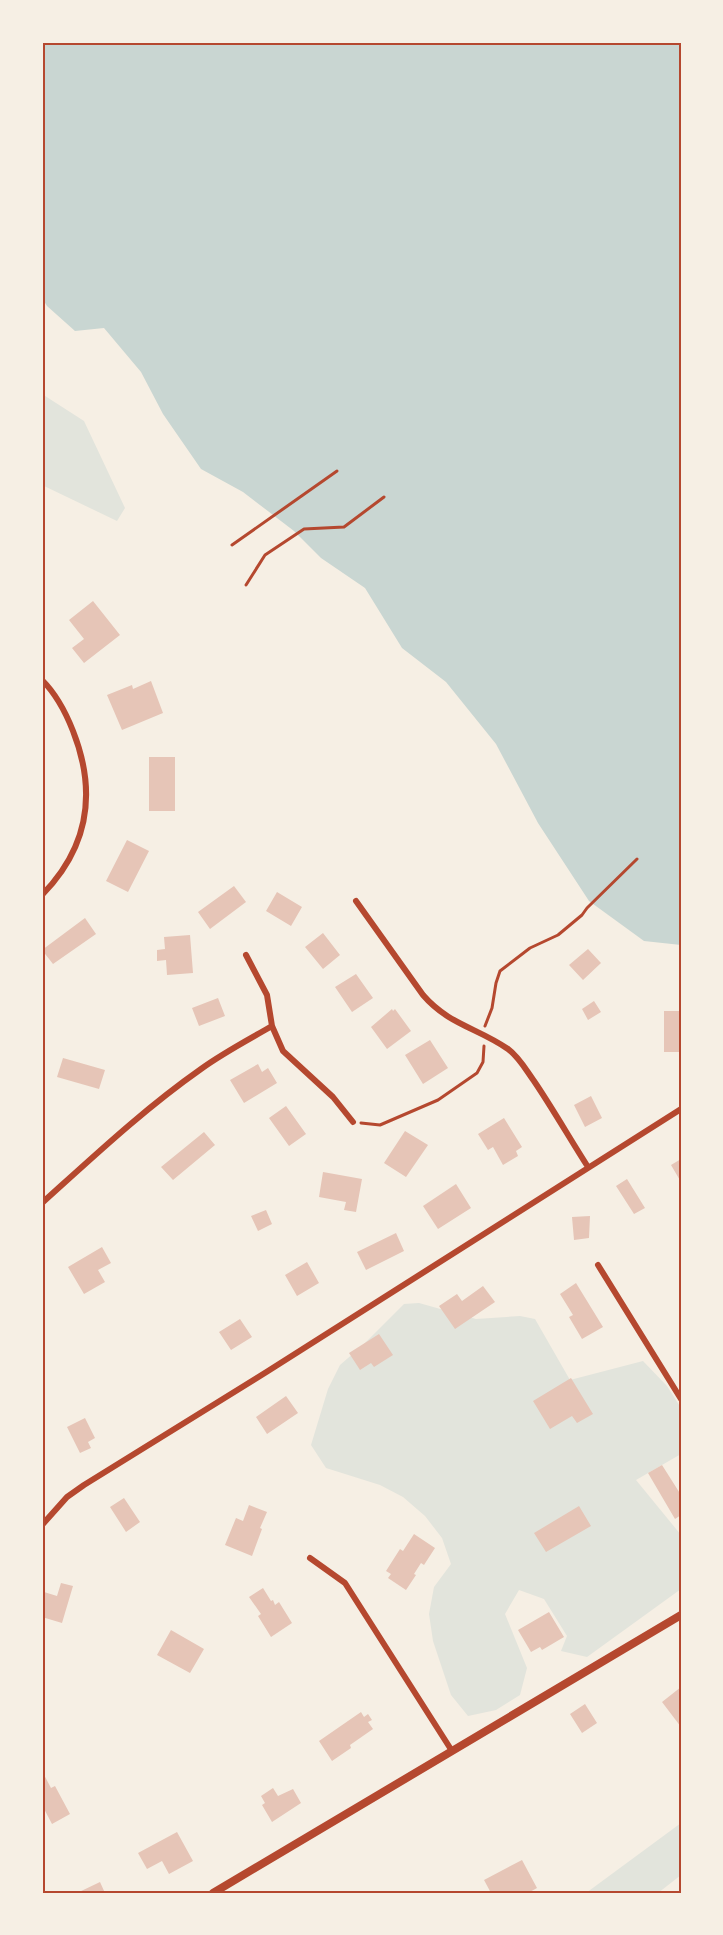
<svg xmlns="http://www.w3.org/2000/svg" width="723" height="1935" font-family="'PT Sans',sans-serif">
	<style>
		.green { fill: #e2e4dc }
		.water { fill: #c9d6d2 }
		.building { fill: #e6c5b7 }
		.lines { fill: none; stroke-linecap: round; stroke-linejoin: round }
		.path { stroke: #b5482f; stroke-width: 3 }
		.minor { stroke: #b5482f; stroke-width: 6 }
		.tertiary { stroke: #b5482f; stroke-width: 8 }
		.neatline { fill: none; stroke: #b5482f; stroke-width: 2 }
	</style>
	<rect width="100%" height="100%" fill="#f6efe4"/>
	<!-- green -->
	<path class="green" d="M42,394l42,27 41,87 -8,13 -75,-36z
		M419,1303l57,16 44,-3 15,3 35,61 73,-19 24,25 14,22v46l-45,26 45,55v54l-94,68 -26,-6 6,-15 -23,-37 -25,-9 -14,24 22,54 -7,27 -24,15 -28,6 -17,-21 -18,-54 -4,-27 5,-27 17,-23 -9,-26 -17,-22 -22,-19 -23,-12 -54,-17 -15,-23 17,-56 12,-24 23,-20 41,-41z
		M681,1823v52l-23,18h-72z"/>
	<!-- water -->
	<path class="water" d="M42,42h639v903l-37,-4 -55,-40 -51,-78 -42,-79 -50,-62 -44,-34 -37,-60 -44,-30 -27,-27 -51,-39 -42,-23 -38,-55 -22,-42 -37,-44 -29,3 -28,-25 -5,-8z"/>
	<!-- building -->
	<path class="building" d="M93,601l27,34 -36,28 -12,-15 12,-9 -15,-19z
		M151,681l12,32 -41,17 -15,-35 25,-10 1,4z
		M149,757h26v54h-26z
		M127,840l22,11 -21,41 -22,-11z
		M234,886l12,16 -36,27 -12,-17z
		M277,892l25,15 -11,19 -25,-15z
		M85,918l11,16 -43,30 -11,-14z
		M323,933l17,22 -17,14 -18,-22z
		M190,935l3,38 -26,2 -1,-15 -9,1v-11l8,-1 -1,-12z
		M588,949l13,14 -18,17 -14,-15z
		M356,974l17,24 -21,14 -17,-25z
		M218,998l7,18 -26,10 -7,-18z
		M594,1001l7,11 -13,8 -6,-11z
		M392,1009l1,2 2,-2 16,22 -24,18 -16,-22z
		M664,1011h17v41h-17z
		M430,1040l18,28 -25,16 -18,-29z
		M63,1058l42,12 -6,19 -42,-12z
		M258,1064l4,8 6,-4 9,15 -33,20 -14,-23z
		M591,1096l11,22 -17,9 -11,-22z
		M286,1106l20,28 -17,12 -20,-28z
		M504,1118l18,29 -6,4 2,5 -15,9 -10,-18 -5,3 -10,-16z
		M405,1131l23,14 -22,32 -22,-14z
		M204,1132l11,13 -42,35 -12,-13z
		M681,1159v23l-10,-17z
		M323,1172l39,7 -6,33 -12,-2 2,-8 -27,-5z
		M627,1179l18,29 -11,6 -18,-28z
		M456,1184l15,24 -33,21 -15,-23z
		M266,1210l6,14 -14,7 -7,-15z
		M590,1216l-1,22 -15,2 -2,-23z
		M396,1233l8,18 -38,19 -9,-18z
		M102,1247l9,16 -13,7 7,12 -21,12 -16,-27z
		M307,1262l12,21 -22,13 -12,-21z
		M576,1283l27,44 -21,12 -13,-22 4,-2 -13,-21z
		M483,1286l12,16 -40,27 -16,-23 18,-12 5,7z
		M240,1319l12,18 -21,13 -12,-18z
		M379,1334l14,21 -19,12 -3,-4 -11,7 -11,-17z
		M571,1378l22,36 -16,9 -5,-7 -22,13 -17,-28z
		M286,1396l12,17 -31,21 -11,-17z
		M85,1418l10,20 -7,4 3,6 -11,5 -13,-26z
		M662,1465l19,30v20l-6,4 -27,-46z
		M124,1498l16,24 -14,10 -16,-25z
		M249,1505l18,7 -7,16 2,1 -10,27 -27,-11 11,-27 7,3z
		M579,1506l12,20 -45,26 -12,-19z
		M414,1534l21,14 -11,17 -3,-2 -7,11 2,1 -10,15 -18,-12 3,-4 -5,-3 14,-22 3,2z
		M61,1583l12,3 -11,37 -20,-6 2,-25 13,4z
		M263,1588l8,13 2,-1 2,5 4,-3 13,21 -21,14 -13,-21 3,-2 -12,-17z
		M549,1612l15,25 -22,13 -2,-3 -9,5 -13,-22z
		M171,1630l33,19 -14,24 -33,-18z
		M681,1687v40l-19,-25z
		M585,1704l12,19 -15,10 -12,-19z
		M361,1712l3,5 4,-3 4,6 -4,2 5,7 -23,16 1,3 -19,13 -13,-20z
		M42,1771l9,17 4,-2 15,28 -18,10 -10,-19z
		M273,1788l5,8 15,-7 8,14 -29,19 -10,-17 3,-2 -4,-7z
		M177,1832l16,29 -24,13 -7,-13 -15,8 -9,-16z
		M522,1860l15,28 -9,5h-37l-7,-13z
		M100,1882l5,11h-28z"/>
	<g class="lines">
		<!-- path -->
		<path class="path" d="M232,545l105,-74
			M246,585l19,-30 39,-26 40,-2 40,-30
			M485,1026l7,-18 4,-25 4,-12 30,-23 28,-13 24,-20 5,-7 50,-49
			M361,1123l19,2 58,-25 39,-27 6,-11 1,-16"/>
		<!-- minor -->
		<path class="minor" d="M42,680c14,14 24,33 31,51 24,61 16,116 -31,164
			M356,901l67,94c26,30 55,33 85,54 11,8 18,21 26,32 19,28 36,58 54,86
			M246,955l21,40 5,31 11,25 50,46 20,25
			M42,1203c51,-46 102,-94 159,-134 22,-16 47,-29 71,-43
			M598,1265l83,134
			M42,1525l25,-28 17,-12 184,-114 413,-262
			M310,1558l35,25 107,168"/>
		<!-- tertiary -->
		<path class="tertiary" d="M213,1893l468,-278"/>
	</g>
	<!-- border -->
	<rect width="723" height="1935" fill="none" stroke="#f6efe4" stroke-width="87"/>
	<rect x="44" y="44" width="636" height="1848" class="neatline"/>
</svg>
